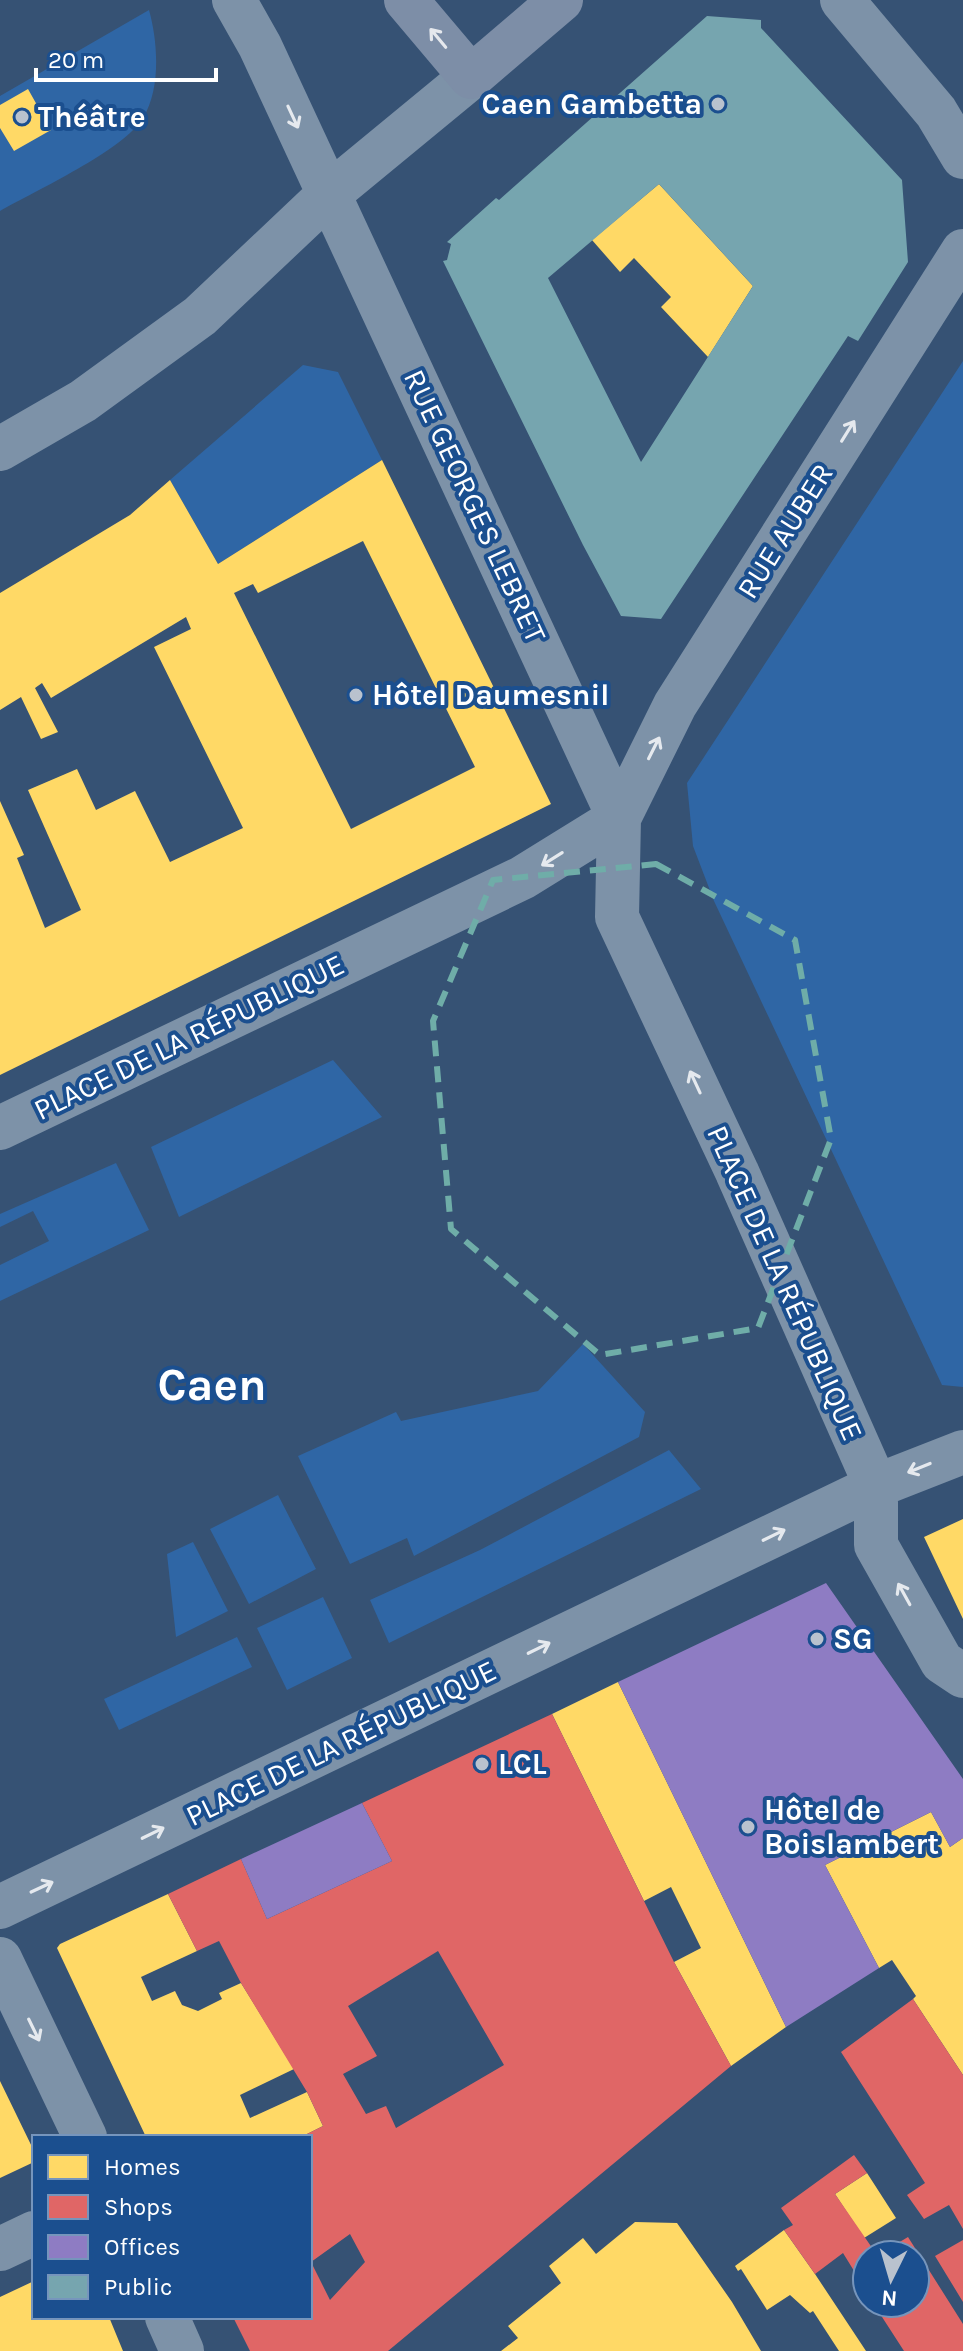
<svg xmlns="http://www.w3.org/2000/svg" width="963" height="2351" font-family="Karla,sans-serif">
<rect width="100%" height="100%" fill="#365274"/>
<path fill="#2f66a5" d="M149,10C158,42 161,89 143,118C124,150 35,191 0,211V96Z
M963,361V1387L942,1385L714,901L693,846L687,783Z
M303,365L338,372L382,460L218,564L170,480Z
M333,1060L382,1117L179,1217L151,1147Z
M116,1163L149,1230L0,1301V1265L49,1241L33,1211L0,1227V1214Z
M583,1344L645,1412L639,1437L414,1556L407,1538L350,1564L298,1456L396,1412L401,1421L538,1391Z
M669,1450L701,1489L389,1643L370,1600L480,1550Z
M278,1495L316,1569L249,1604L210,1529Z
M193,1542L228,1611L176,1637L167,1554Z
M323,1597L352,1658L287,1690L257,1628Z
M237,1637L252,1667L119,1730L104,1699Z"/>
<path fill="#ffd966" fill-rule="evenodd" d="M28,89L51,130L14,151L0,128V105Z
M659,184L753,286L708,357L661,307L671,297L634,258L620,272L592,240Z
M382,460L551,804L0,1075V801L24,855L17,858L45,928L81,910L28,790L77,769L96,810L135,791L170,862L243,828L154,647L191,629L186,617L51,698L42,683L35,688L58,732L41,739L21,697L0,710V593L130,515L170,480L218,564ZM363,541L475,767L351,829L234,593L253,584L258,593Z
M963,1519V1619L924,1537Z
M618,1682L786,2027L731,2066L674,1962L701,1948L671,1887L644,1901L552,1714Z
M931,1812L950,1847L963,1838V2075L913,1999L916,1996L892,1960L879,1968L825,1865Z
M168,1894L197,1951L141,1977L152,2001L175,1991L182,2005L198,2011L222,1999L219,1993L241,1983L294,2069L240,2095L250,2118L307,2092L323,2126L301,2137H146L57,1948L60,1944Z
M0,2081L34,2151V2162L0,2178Z
M867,2173L896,2218L864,2238L835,2194Z
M635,2222L677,2223L732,2302L761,2351H501L518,2338L508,2326L561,2283L549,2266L583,2238L596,2254Z
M784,2230L815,2274L866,2351H839L813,2311L810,2313L790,2295L767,2310L741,2269L738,2271L735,2266Z
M34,2281V2317H109L123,2351H0V2297Z"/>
<path fill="#e06666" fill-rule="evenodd" d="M552,1714L674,1962L731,2066L388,2351H250L233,2317H310V2137H301L323,2126L307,2092L241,1983L219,1941L197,1951L168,1894L241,1859L267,1919L392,1861L362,1803ZM438,1951L504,2065L396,2128L386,2106L366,2114L343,2074L377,2056L348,2006ZM350,2234L365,2262L330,2300L311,2262Z
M913,1999L963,2075V2229L949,2205L924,2219L907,2195L925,2183L841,2052Z
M854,2155L867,2173L835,2194L877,2255H867V2292L843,2253L815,2274L784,2230L793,2225L781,2208Z
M908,2237L963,2324V2351H904L873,2303H915V2255H878Z
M963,2240V2302L935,2256Z"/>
<path fill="#8e7cc3" d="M826,1583L963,1779V1838L950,1847L931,1812L825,1865L879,1968L786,2027L618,1682Z
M362,1803L392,1861L267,1919L241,1859Z"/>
<path fill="#76a5af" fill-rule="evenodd" d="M707,16L761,20V28L902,180L908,262L858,341L848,336L661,619L621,616L583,545L443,261L447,260L451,244L447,242L496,198L499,200ZM659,184L753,286L641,462L548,278Z"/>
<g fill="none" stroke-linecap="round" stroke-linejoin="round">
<path stroke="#7d92a8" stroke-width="44" d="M234,0L260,46L619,818L617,917L737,1172L876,1486V1545L942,1662L963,1676
M842,0L936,112L963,157
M0,449L83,401L200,316L329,194L471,77
M619,818L675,705L963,251
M0,1128L522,878L619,818
M0,1907L876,1486L963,1452
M0,1959L85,2137
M0,2249L34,2233
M167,2317L182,2351"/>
<path stroke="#7d8ea7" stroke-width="44" d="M406,0L471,77L561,0"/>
</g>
<defs><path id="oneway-shaft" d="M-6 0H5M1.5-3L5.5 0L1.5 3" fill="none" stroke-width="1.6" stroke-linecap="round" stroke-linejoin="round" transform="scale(2)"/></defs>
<use stroke="#e5e8ed" href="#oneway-shaft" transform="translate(438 38) rotate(-130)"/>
<g stroke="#e5e9ee">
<use href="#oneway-shaft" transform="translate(293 117) rotate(65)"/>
<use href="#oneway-shaft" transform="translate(848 431) rotate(-58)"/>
<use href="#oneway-shaft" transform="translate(654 748) rotate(-63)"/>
<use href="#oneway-shaft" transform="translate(552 859) rotate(148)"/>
<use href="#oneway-shaft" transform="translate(695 1082) rotate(-115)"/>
<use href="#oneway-shaft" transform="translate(919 1468) rotate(158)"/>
<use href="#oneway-shaft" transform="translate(774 1535) rotate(-26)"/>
<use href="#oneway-shaft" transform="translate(904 1594) rotate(-119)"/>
<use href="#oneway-shaft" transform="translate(539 1648) rotate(-26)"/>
<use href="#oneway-shaft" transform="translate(153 1833) rotate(-26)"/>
<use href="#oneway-shaft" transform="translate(42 1887) rotate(-25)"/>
<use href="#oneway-shaft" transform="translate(34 2030) rotate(64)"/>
</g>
<path fill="none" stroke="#6fada8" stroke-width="6" stroke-dasharray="16 10" stroke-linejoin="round" d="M656,864L795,940L831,1139L758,1328L600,1355L451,1229L433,1021L493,880Z"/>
<g fill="#b9c2ce" stroke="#1b4f8f" stroke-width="3">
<circle cx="718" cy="104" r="8"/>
<circle cx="22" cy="117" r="8"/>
<circle cx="356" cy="695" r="8"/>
<circle cx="817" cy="1639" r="8"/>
<circle cx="482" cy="1764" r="8"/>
<circle cx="748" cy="1827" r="8"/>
</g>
<g text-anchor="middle" stroke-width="8" stroke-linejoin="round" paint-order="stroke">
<g font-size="30" font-weight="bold" fill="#fff" stroke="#1b4f8f" text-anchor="start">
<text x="702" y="114" text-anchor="end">Caen Gambetta</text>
<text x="38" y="127">Théâtre</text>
<text x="372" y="705">Hôtel Daumesnil</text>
<text x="833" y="1649">SG</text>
<text x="498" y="1774">LCL</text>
<text x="764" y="1820">Hôtel de<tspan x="764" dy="34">Boislambert</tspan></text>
</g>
<g font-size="30" fill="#fff" stroke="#1b4f8f">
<text transform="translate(475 506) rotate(65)" y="10">RUE GEORGES LEBRET</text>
<text transform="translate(785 531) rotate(-58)" y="10">RUE AUBER</text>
<text transform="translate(189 1037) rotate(-26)" y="10">PLACE DE LA RÉPUBLIQUE</text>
<text transform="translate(785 1283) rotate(66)" y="10">PLACE DE LA RÉPUBLIQUE</text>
<text transform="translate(341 1743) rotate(-26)" y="10">PLACE DE LA RÉPUBLIQUE</text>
</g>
<g font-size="46" font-weight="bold" fill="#fff" stroke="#1b4f8f">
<text x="212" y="1400">Caen</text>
</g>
</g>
<rect x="32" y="2135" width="280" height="184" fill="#1b4f8f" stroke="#7695bc" stroke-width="2"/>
<rect x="48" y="2155" width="40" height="24" fill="#ffd966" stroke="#7695bc" stroke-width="2"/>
<text x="104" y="2175" font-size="24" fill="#ffffff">Homes</text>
<rect x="48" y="2195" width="40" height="24" fill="#e06666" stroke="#7695bc" stroke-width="2"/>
<text x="104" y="2215" font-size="24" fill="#ffffff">Shops</text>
<rect x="48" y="2235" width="40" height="24" fill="#8e7cc3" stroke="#7695bc" stroke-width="2"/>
<text x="104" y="2255" font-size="24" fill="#ffffff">Offices</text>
<rect x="48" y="2275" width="40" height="24" fill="#76a5af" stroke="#7695bc" stroke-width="2"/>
<text x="104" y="2295" font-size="24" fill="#ffffff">Public</text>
<g transform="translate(891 2279) rotate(185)"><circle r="38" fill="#1b4f8f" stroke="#7695bc" stroke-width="2"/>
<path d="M0-6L14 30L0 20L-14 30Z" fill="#b9c2ce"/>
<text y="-12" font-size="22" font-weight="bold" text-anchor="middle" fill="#ffffff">N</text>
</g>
<path d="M36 68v12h180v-12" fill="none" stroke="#ffffff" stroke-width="4"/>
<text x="48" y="68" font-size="24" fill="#ffffff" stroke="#1b4f8f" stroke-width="6" paint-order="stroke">20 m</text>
</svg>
